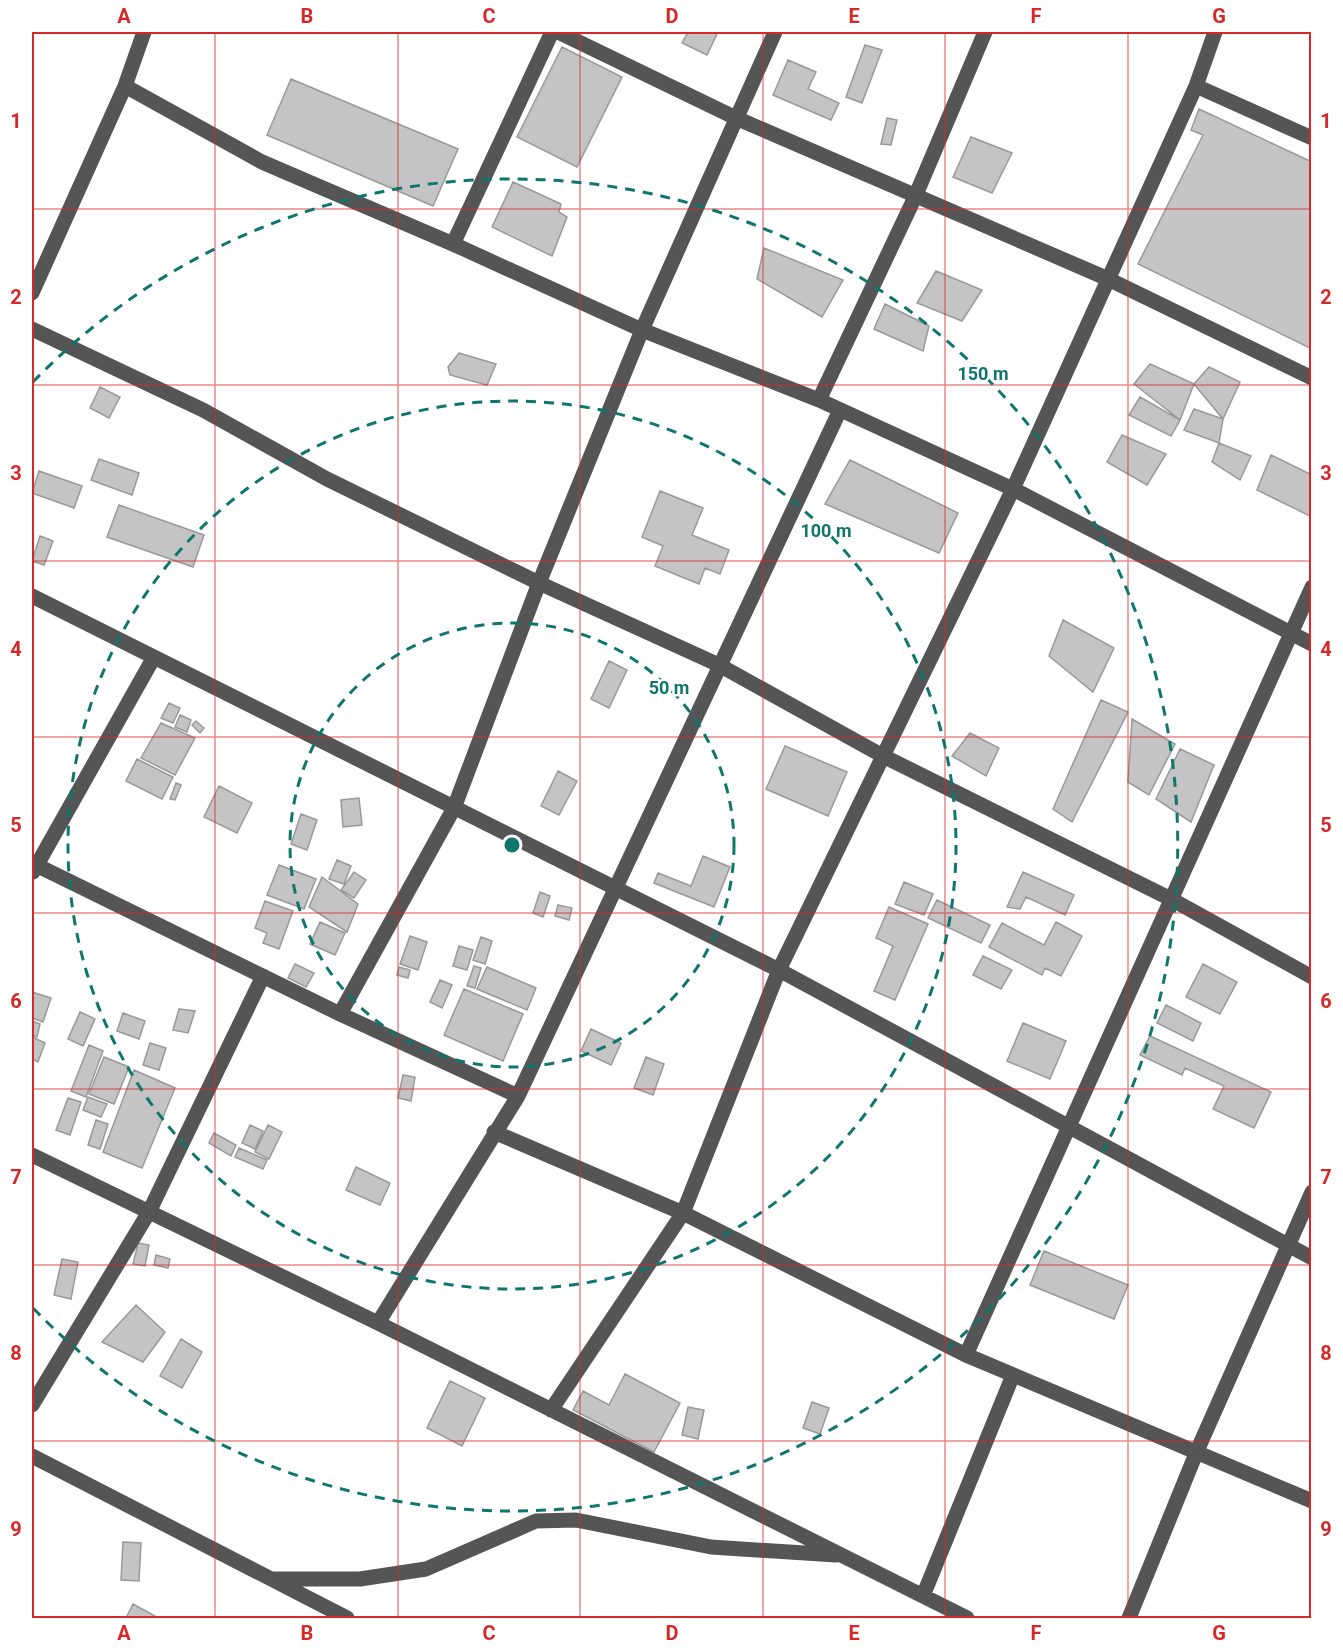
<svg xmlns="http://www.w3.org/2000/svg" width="1343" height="1650" font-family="Roboto,sans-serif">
<rect width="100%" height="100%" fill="#fff"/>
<path fill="#c4c4c4" stroke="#999" stroke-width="1.5" d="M688,32H718L707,55L682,43Z
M865,45L882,50L862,103L846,97Z
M562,47L622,77L577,167L517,137Z
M788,60L816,72L808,89L839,103L831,120L773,95Z
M291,79L458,149L433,206L267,135Z
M1199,109L1312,162V349L1138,264L1203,135L1191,130Z
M887,118L897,120L891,145L881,144Z
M971,137L1012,153L992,193L953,177Z
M513,182L561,204L559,212L567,217L552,256L492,227Z
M764,248L843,280L822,317L757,279Z
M936,271L982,290L962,321L917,303Z
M885,304L929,326L923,351L874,329Z
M459,353L496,364L487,385L450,375L448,367Z
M1150,364L1194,384L1180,420L1134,384Z
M1209,367L1240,382L1223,419L1194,384Z
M100,387L120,397L109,418L90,408Z
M1140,397L1180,420L1171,436L1129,415Z
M1194,409L1223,419L1219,443L1184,430Z
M1122,435L1166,454L1147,485L1107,462Z
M1219,443L1251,456L1240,480L1212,462Z
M1271,455L1312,475V517L1257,490Z
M99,459L139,473L132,495L91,480Z
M850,460L958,513L939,553L825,504Z
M39,471L82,486L74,508L32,493Z
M660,491L703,508L692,535L729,550L720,574L705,568L699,584L655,566L663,546L642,537Z
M119,505L204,535L193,567L107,537Z
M40,536L53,541L44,565L32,561Z
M1063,620L1114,648L1093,692L1049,656Z
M609,661L627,670L609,708L591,699Z
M1101,700L1128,712L1072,822L1053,809Z
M169,703L180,708L173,723L161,718Z
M180,715L191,720L187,732L175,727Z
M1132,719L1175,744L1149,795L1128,782Z
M196,721L204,728L200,733L192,725Z
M161,723L195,738L175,775L141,758Z
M970,733L999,748L986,776L952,756Z
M785,746L847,772L828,816L766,789Z
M1180,749L1214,765L1191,822L1156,799Z
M137,759L173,777L162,799L126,781Z
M558,771L577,781L559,815L541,806Z
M176,783L181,785L175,800L170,799Z
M219,786L252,803L237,833L204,817Z
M359,798L362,825L343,827L341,800Z
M301,814L317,820L307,850L291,844Z
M703,856L730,867L714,907L654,883L658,873L691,886Z
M337,860L351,866L344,884L329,879Z
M279,865L316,879L304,909L267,895Z
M354,872L366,880L354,898L341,890Z
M1023,872L1074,895L1065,915L1026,897L1020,909L1007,907Z
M322,877L358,904L347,932L309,907Z
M904,882L933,894L924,915L895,904Z
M540,892L550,896L543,917L533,913Z
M937,900L990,925L981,943L928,918Z
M265,901L293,911L279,949L263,943L267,933L255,928Z
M558,905L572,908L569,920L555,916Z
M889,907L928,924L895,1000L874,991L893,946L876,938Z
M320,922L345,933L335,955L310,944Z
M1056,922L1082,936L1061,976L1045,968L1042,975L989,947L1002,923L1044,945Z
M410,936L427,942L418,970L400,964Z
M481,937L492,941L485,964L473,960Z
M459,946L473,950L467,970L453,966Z
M983,956L1012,970L1001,989L973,975Z
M295,964L314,973L306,987L288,978Z
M1203,964L1237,982L1220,1014L1186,997Z
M474,966L481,968L475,988L467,986Z
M399,967L410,970L408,978L397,975Z
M487,967L536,988L527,1010L477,989Z
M440,980L452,985L442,1008L430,1002Z
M464,989L523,1014L503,1061L444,1035Z
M32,992L51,998L43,1022L32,1018Z
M1166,1005L1201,1023L1193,1041L1157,1023Z
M179,1009L195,1011L188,1033L173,1030Z
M80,1012L95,1019L83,1046L68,1039Z
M123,1013L145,1021L139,1039L117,1031Z
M32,1021L40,1024L37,1037L32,1035Z
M1023,1023L1066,1041L1050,1079L1007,1061Z
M591,1029L621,1043L611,1065L581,1051Z
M1150,1036L1271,1092L1254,1128L1213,1109L1224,1086L1185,1068L1182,1075L1140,1055Z
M32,1037L45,1043L38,1062L32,1059Z
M150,1043L166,1048L159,1070L143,1065Z
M89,1045L103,1051L86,1097L71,1091Z
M104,1057L129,1067L114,1104L89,1094Z
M646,1057L664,1064L653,1095L634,1088Z
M134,1070L175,1088L142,1168L103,1152Z
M403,1075L415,1077L411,1101L398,1098Z
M88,1097L107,1104L101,1117L83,1110Z
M68,1098L81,1102L70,1135L56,1130Z
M96,1120L108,1124L100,1149L88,1145Z
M250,1125L263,1131L255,1149L242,1143Z
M268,1125L282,1132L269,1159L255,1152Z
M214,1133L236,1145L231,1156L209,1143Z
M239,1148L267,1160L263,1169L235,1157Z
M356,1167L390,1183L380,1205L346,1190Z
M138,1243L149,1245L145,1266L133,1264Z
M1044,1251L1128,1285L1114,1319L1030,1285Z
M156,1255L170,1259L168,1268L154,1265Z
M62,1259L78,1262L71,1299L54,1295Z
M136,1305L165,1332L143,1362L102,1342Z
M181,1339L202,1352L182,1388L160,1376Z
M625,1374L680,1403L654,1452L573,1410L583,1391L609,1405Z
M450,1381L485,1398L462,1446L427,1428Z
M812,1402L829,1408L820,1434L803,1428Z
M688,1407L704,1410L698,1439L682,1435Z
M123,1542L141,1543L139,1581L121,1580Z
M133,1604L155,1616L154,1618H126Z"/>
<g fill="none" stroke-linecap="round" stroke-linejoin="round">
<path stroke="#555" stroke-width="15" d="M558,32L736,118L1106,278L1312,378
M125,86L262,162L453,244L642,330L819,400L1013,489L1312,644
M1196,86L1312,138
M453,244L552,32
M32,293L125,86L144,32
M32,329L203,410L327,479L539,583L719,665L883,756L1171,899L1312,977
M819,400L915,197L985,32
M32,596L779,970L1312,1258
M32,863L340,1014L518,1096
M33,872L154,657
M340,1014L454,808L539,583L642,330L775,32
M494,1132L683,1213L966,1355L1312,1501
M32,1155L378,1323L967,1618
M378,1323L518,1096L840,410
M966,1355L1312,587
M32,1405L149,1212L263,976
M551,1410L683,1213L779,970L1013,489L1196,86L1215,32
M32,1456L347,1618
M271,1579H360L426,1569L536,1521L576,1520L711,1547L836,1555
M923,1596L1013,1375
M1129,1618L1197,1451L1312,1192"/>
</g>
<path fill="none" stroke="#d62828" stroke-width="1.5" stroke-opacity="0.55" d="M215,32V1618M398,32V1618M580,32V1618M763,32V1618M945,32V1618M1128,32V1618M32,209H1312M32,385H1312M32,561H1312M32,737H1312M32,913H1312M32,1089H1312M32,1265H1312M32,1441H1312"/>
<g fill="none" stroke="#0f766e" stroke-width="3" stroke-dasharray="10 8">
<circle cx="512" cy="845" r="222"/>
<circle cx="512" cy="845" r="444"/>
<path d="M33 382A666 666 0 1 1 33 1308"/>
</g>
<circle cx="512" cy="845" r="9" fill="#0f766e" stroke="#fff" stroke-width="3"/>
<g font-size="18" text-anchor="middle" font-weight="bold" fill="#0f766e" stroke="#fff" stroke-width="5" stroke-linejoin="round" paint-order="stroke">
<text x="983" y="380">150 m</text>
<text x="826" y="537">100 m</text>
<text x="669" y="694">50 m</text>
</g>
<rect width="1343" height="1650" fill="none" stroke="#ffffff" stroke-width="66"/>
<rect x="33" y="33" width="1277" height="1584" fill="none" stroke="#d62828" stroke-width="2"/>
<g font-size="20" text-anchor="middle" font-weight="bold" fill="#d62828">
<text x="124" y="23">A</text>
<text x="307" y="23">B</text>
<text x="489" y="23">C</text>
<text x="672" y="23">D</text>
<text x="854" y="23">E</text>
<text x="1036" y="23">F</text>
<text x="1219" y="23">G</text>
<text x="16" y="128">1</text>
<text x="1326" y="128">1</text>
<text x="16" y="304">2</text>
<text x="1326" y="304">2</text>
<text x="16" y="480">3</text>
<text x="1326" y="480">3</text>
<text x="16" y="656">4</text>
<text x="1326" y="656">4</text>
<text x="16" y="832">5</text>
<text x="1326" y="832">5</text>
<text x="16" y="1008">6</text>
<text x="1326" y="1008">6</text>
<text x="16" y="1184">7</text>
<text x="1326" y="1184">7</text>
<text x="16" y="1360">8</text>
<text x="1326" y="1360">8</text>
<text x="16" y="1536">9</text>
<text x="1326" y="1536">9</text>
<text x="124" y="1640">A</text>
<text x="307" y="1640">B</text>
<text x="489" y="1640">C</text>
<text x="672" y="1640">D</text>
<text x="854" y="1640">E</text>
<text x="1036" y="1640">F</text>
<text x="1219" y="1640">G</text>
</g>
</svg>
